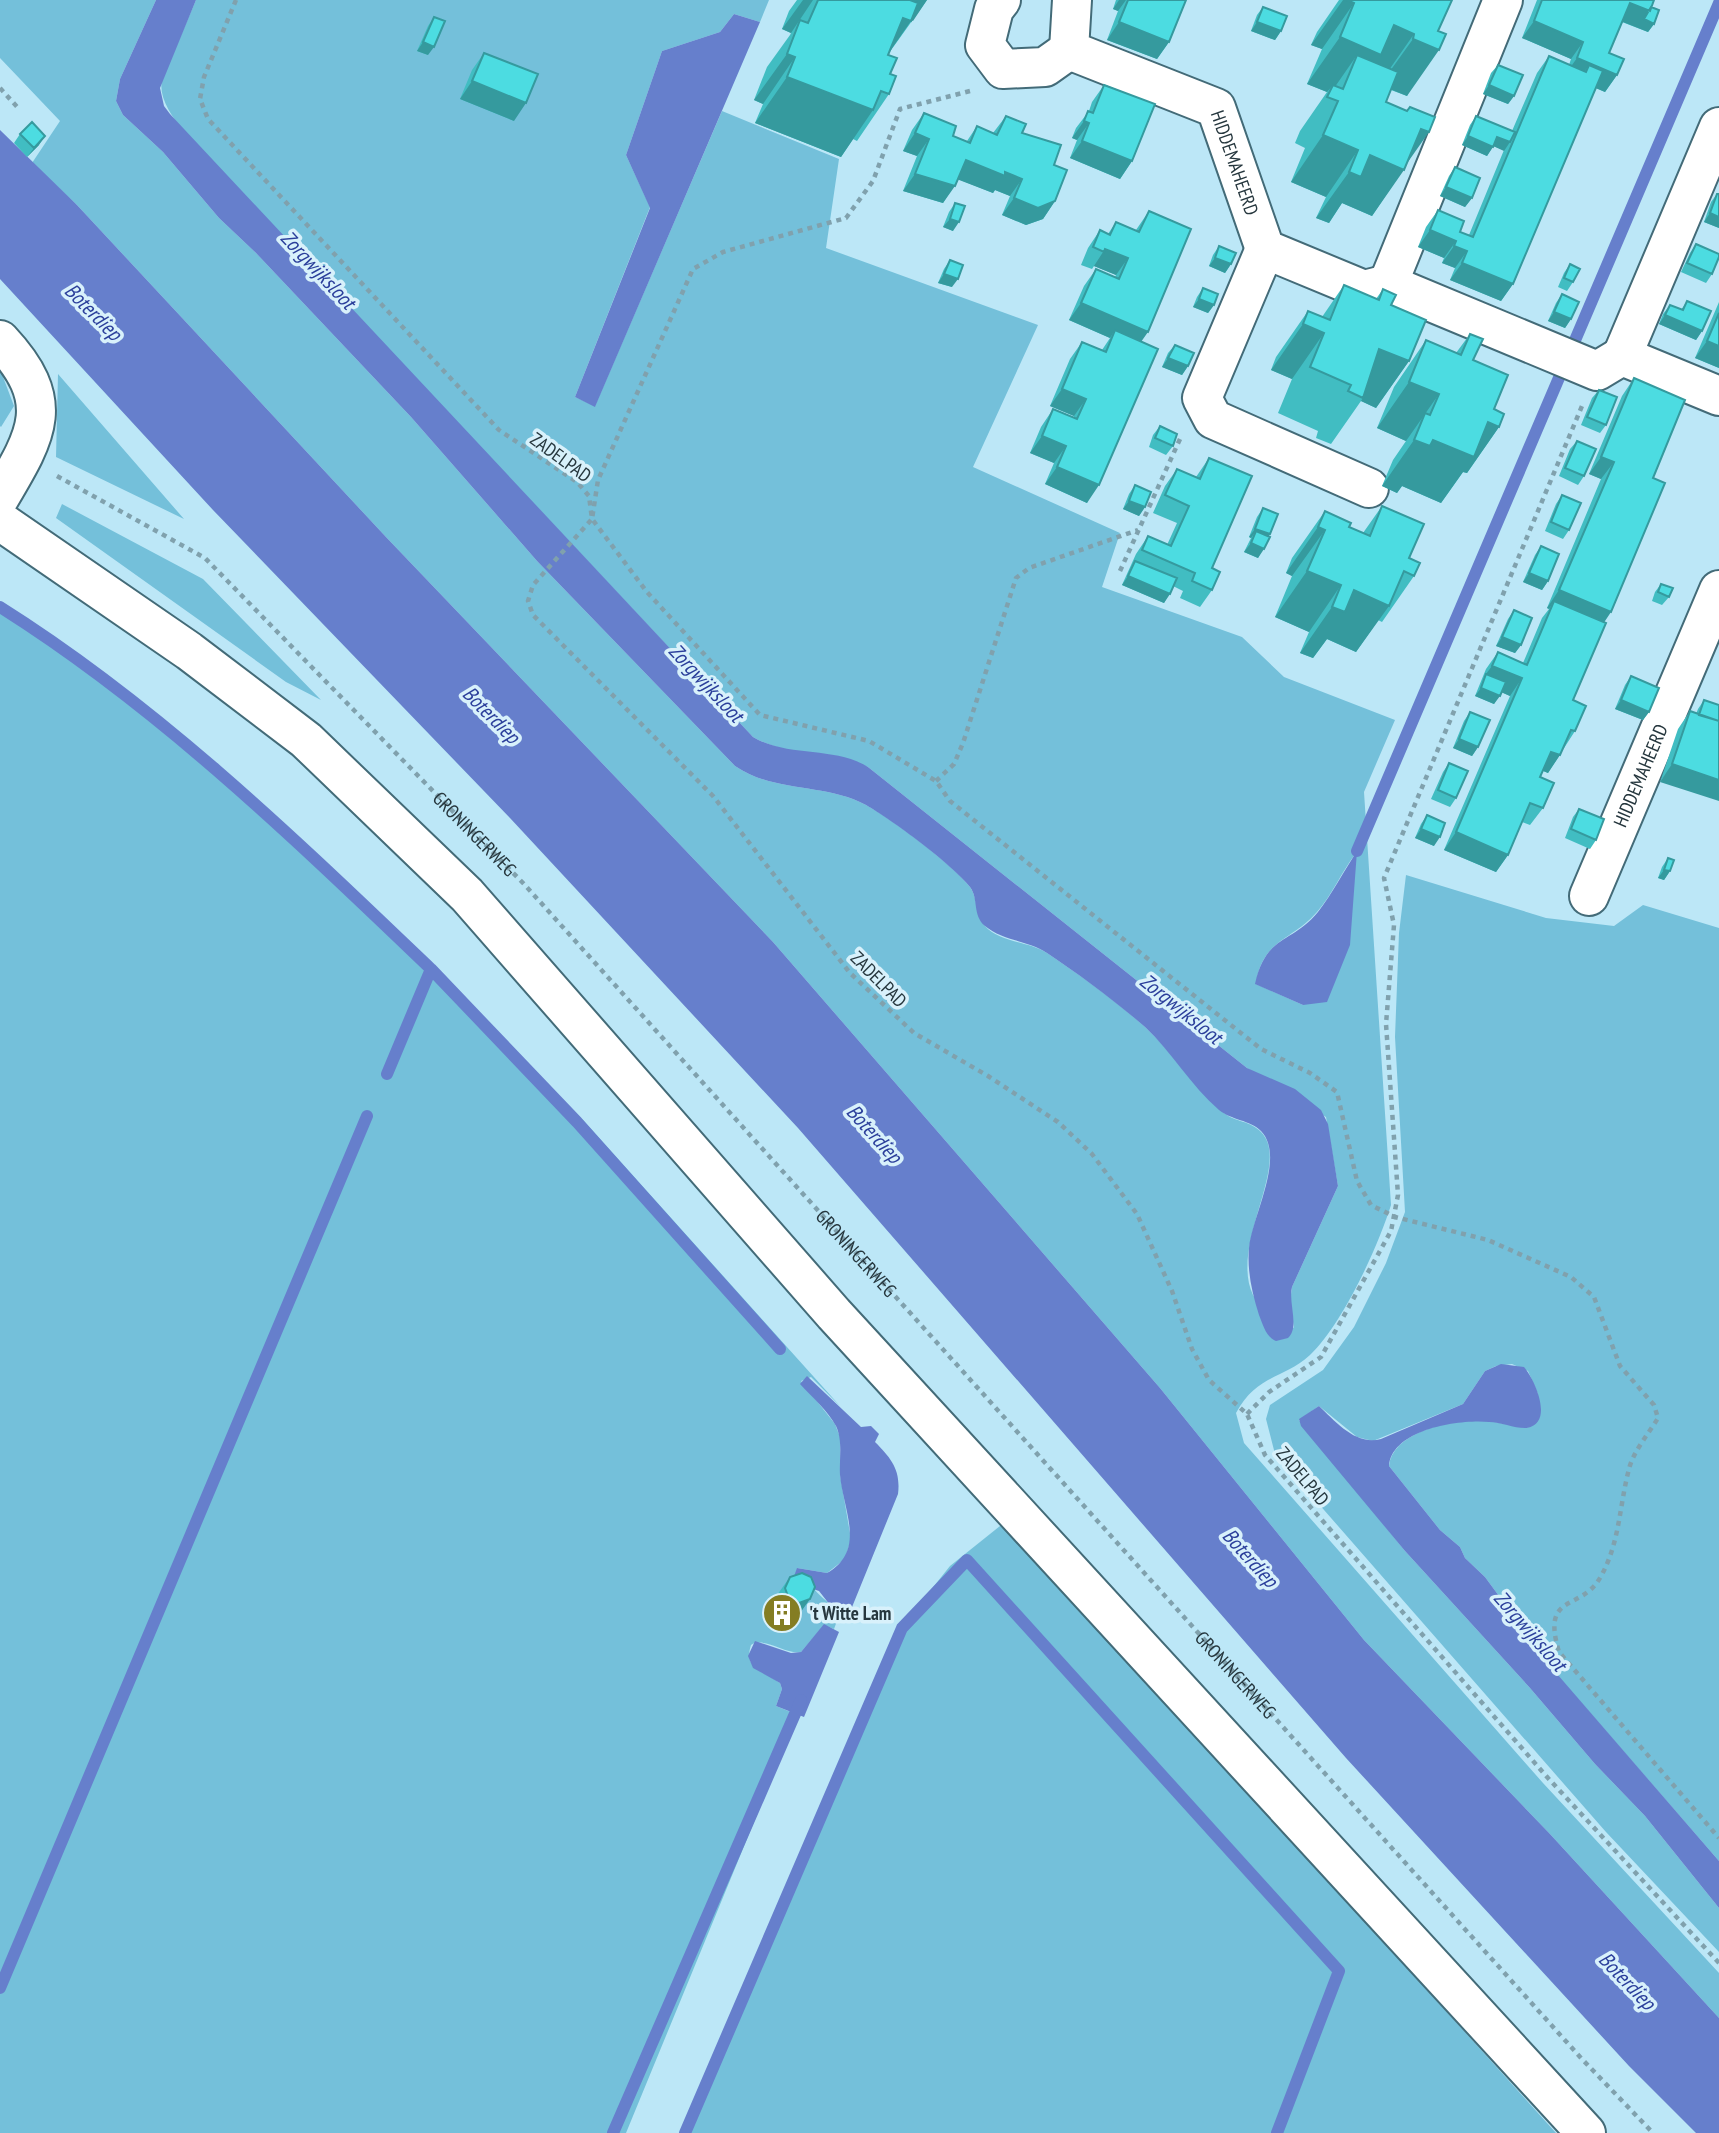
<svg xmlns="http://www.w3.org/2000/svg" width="1719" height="2133" font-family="'PT Sans Narrow',sans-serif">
<rect width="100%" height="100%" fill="#bce7f7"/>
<path fill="#74c0da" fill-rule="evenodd" d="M0,0H156L120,79L116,101L123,115L163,152L219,218L256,253L411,417L537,561L735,766C774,793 825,783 866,805C892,819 952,864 970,887C978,898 975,915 985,926C1000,943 1029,941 1047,953C1080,975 1116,1001 1145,1027C1173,1053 1195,1087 1224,1113C1235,1122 1251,1121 1261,1132C1292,1163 1229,1245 1253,1295C1259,1307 1283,1320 1294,1328L1290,1302L1292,1287L1338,1186L1326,1117L1247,1068L868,767C831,752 788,757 753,737L223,173C203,151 155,110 162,80L196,0H769L760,22L734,14L720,32L662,51L626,155L650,207L575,397L595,406L722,111L839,159L826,248L1038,325L973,467L1120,533L1102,587L1242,637L1284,677L1395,720L1364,792L1391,1205C1378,1247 1342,1325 1310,1355C1282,1380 1257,1374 1236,1413L1244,1443L1543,1783L1719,1973V2018L1550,1834L1364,1640L1160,1388L773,942L386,537L77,205L32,163L60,121L0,58ZM1356,853L1303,1005L1256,984C1262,939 1292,941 1317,912C1332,895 1342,871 1356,853Z
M0,369L14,406L1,427L0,426Z
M58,374L184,519L56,457Z
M62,504L203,579L321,700L286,682L56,518Z
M0,608L46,637L143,714L234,787L331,873L583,1120L840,1406L811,1377L801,1381L835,1424L840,1437V1475L851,1539L845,1559L827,1573L797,1568C808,1583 825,1604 841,1610L834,1629L824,1625L801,1652C786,1655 764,1636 751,1645C743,1670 764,1671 780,1683L782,1689L776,1706L798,1715L626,2133H0Z
M1406,875L1546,918L1614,926L1643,905L1719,928V1861L1511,1622L1513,1615L1485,1577L1465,1558L1460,1547L1440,1530L1389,1466C1392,1435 1441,1422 1468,1421C1488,1419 1507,1425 1527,1428L1532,1425L1538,1394L1528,1371L1512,1364L1496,1366L1485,1371L1463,1404L1373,1441L1357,1437L1319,1406L1299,1420L1405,1551L1530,1688L1595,1764L1645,1816L1719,1908V1952L1606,1832L1275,1454L1266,1419L1270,1405L1323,1370L1354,1327L1386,1263L1405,1212L1395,1037L1399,933Z
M1005,1522L1556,2133H685L898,1631L950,1566Z"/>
<path fill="#667fcc" d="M156,0H196L160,88L164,106L170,114L753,737C788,758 834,746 868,767L1247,1068L1295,1089L1321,1110L1328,1124L1338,1186L1292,1287C1288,1303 1300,1327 1288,1338L1276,1341C1266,1337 1263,1325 1259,1315C1252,1293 1247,1271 1249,1248C1252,1216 1286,1157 1261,1131C1250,1120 1231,1120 1219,1110C1191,1086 1172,1052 1145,1027C1115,1001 1080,975 1047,953C1027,940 1003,941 985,926C972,915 979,899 970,887C953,865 891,819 866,805C825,783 774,793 735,766L537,561L411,417L256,253L219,218L163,152L123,115L116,101L120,79Z
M734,14L760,22L595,407L575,397L650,208L626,155L662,51L720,32Z
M0,130L77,205L386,537L773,942L1160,1388L1364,1640L1550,1834L1719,2018V2133H1696L1629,2066L1346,1758L798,1128L510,818L213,510L0,279Z
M1357,851L1350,945L1327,1002L1303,1005L1255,984C1266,934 1292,944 1318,912C1332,894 1344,871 1357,851Z
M1501,1364L1524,1367C1534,1378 1555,1423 1527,1428C1516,1429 1501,1422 1489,1422C1460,1419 1392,1429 1389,1466L1440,1530L1460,1547L1465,1558L1485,1577L1513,1615L1512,1622L1719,1861V1908L1645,1816L1595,1764L1530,1688L1405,1551L1301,1426L1299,1419L1319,1406C1336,1422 1356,1446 1381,1439L1463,1404L1485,1371Z
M807,1376L861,1427L871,1426L879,1434L875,1442C891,1458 901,1470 898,1494L850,1612L830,1605L819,1591L792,1582L797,1568L827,1573C867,1550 843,1510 840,1475C839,1459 843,1441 836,1426C828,1411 812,1397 800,1384Z
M824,1624L839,1632L804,1717L776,1706L782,1689L780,1683L753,1668L748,1656L755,1641L791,1653L801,1652Z"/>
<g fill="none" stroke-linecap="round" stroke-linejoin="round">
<path stroke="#667fcc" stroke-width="12" d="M0,607C159,707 296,840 431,969L387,1074
M1357,851L1719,3
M431,969L577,1122L780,1349
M0,1988L367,1116
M613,2133L801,1700
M685,2133L902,1628L967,1560L1339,1971L1277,2133"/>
<defs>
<g id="street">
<path d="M1001,0L994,9L985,45L1003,69L1045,67L1069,50"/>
<path id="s2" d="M1072,0L1069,50L1216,108L1265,249L1364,290L1388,284L1597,371L1622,356L1719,396"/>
<path d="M1265,249L1202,398L1213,419L1369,488"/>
<path d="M1388,284L1503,0"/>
<path d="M0,340C57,401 38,433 0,497"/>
<path d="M1622,356L1719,127"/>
<path id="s3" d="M1589,896L1719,590"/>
</g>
<path id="secondary" d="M0,521L189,651L306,740L467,895L834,1314L1586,2133"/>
</defs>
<use href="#street" stroke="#436b78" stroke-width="42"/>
<use href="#secondary" stroke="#436b78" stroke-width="42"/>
<g stroke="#80a1ad" stroke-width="4.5" stroke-dasharray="5 5" stroke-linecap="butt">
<path d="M236,0L204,77L200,99L208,119L499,430L577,482L589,496L592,519L533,585L528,601L533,615L713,796L850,973L914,1033L988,1076L1058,1122L1092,1154L1137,1214L1172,1291L1192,1349L1209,1380L1247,1414L1265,1455L1548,1778L1719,1963"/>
<path d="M0,88L19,109"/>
<path d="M970,91L900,109L873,181L846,218L723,252L693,269L598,480L592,519L647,592L760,715L869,741L936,781L950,801L1261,1049L1310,1073L1337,1092L1357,1181L1371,1205L1395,1217L1488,1240L1571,1277L1594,1297L1620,1366L1654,1405L1658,1418C1649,1433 1633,1452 1629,1469C1619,1507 1620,1543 1600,1578C1580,1612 1541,1592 1559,1652L1719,1838"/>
<path id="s1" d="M57,476L205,558L524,884L1581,2058L1653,2133"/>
<path d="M1120,571L1180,439"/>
<path d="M936,781L954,764L963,743L1016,578L1029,568L1138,530"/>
<path d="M1247,1414L1269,1392L1321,1357L1391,1231L1398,1195L1386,1024L1394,925L1384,878L1582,406"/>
</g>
<use href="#street" stroke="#fff" stroke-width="38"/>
<use href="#secondary" stroke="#fff" stroke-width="38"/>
</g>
<path fill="#41bdc2" d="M797,0H927L889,53L890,74L889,94L857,141L853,139L841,157L755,123L763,104L754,100L767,67L790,35L791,33L782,29L789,11Z
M1116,0H1186L1169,42L1157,59L1107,40L1118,11L1113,9Z
M1339,0H1452L1407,96L1391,90L1386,102L1408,162L1372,216L1342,203L1329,223L1316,218L1326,197L1291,182L1305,148L1295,143L1300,131L1327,92L1307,84L1322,49L1311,45L1317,32Z
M1537,0H1654L1651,6L1654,24L1648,32L1622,22L1609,53L1617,75L1605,92L1596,88L1513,284L1501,301L1450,280L1455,268L1442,263L1444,258L1418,247L1426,227L1438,210L1460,232L1469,235L1504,150L1493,146L1487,156L1462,145L1470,125L1476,116L1512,131L1537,73L1549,56L1569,65L1571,59L1522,38Z
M1263,7L1281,31L1275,40L1251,31L1257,15Z
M434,17L428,55L417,51L428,26Z
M484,53L514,121L460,99L472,70Z
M1498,65L1514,96L1508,104L1483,94L1491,73Z
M1104,85L1132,161L1120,179L1070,158L1077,140L1072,138L1076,128L1089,111L1092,102Z
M924,113L953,136L967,141L977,126L993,133L1006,116L1054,165L1055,201L1043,219L1026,225L1002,215L1010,196L995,190L993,193L958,179L943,203L903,191L917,156L903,151L912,130Z
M20,134L39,145L27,157L14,143Z
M1455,167L1472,198L1465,207L1440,196L1449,176Z
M1717,194H1719V228L1704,222L1711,202Z
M955,203L953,231L943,227L949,212Z
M1149,211L1141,341L1087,503L1045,484L1054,463L1030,453L1041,427L1053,409L1073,418L1074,416L1050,406L1070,359L1082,342L1102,350L1110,338L1069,320L1084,286L1096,269L1115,277L1116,275L1094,266L1092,269L1081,265L1088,248L1100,230L1108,234L1116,222L1136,230Z
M1696,244L1712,274L1706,283L1681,272L1690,253Z
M1219,246L1231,264L1225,273L1209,266L1213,255Z
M950,260L952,287L938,283L944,269Z
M1570,264L1573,282L1567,291L1558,287L1564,273Z
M1344,285L1376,299L1383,289L1391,305L1409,361L1376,408L1361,401L1331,444L1316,438L1318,431L1278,413L1292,379L1271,370L1276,357L1308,311L1322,317Z
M1203,288L1214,305L1208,313L1193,307L1197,297Z
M1562,294L1571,319L1565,328L1548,321L1556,303Z
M1687,301L1702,331L1696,340L1659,324L1663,314L1670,305L1681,310Z
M1719,302V368L1695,358Z
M1470,334L1473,360L1494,409L1499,427L1467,473L1463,472L1441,503L1402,486L1397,493L1382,486L1393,460L1406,441L1377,428L1394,387L1426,340L1456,353Z
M1175,345L1188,366L1182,375L1162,367L1168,353Z
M1634,378L1653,478L1604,622L1573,700L1575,731L1548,773L1543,771L1540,777L1543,808L1530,825L1522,822L1508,855L1496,872L1444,850L1510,696L1501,692L1494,704L1475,696L1486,669L1498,652L1523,663L1542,618L1549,609L1547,608L1601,479L1589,474L1622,396Z
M1599,390L1606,425L1600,433L1581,425L1592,398Z
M1160,426L1173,446L1166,455L1149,447L1153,435Z
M1577,441L1584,476L1578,485L1559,476L1570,449Z
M1209,458L1212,590L1200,607L1180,598L1183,591L1173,586L1164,603L1122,585L1136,554L1148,536L1167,545L1177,523L1153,513L1165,486L1177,469L1196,477Z
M1135,485L1145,507L1139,516L1123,509L1129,494Z
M1562,495L1569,530L1563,539L1545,531L1556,504Z
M1382,506L1409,558L1414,576L1382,622L1378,620L1356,652L1327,639L1313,658L1300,653L1309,632L1275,617L1292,576L1286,573L1292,558L1325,511L1349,527L1363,533Z
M1263,508L1270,534L1258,558L1244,552L1251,538L1249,537L1257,517Z
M1541,546L1548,581L1542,590L1523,582L1535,555Z
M1661,584L1669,597L1662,605L1652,601L1655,592Z
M1514,610L1521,645L1515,653L1496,646L1508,619Z
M1631,676L1649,712L1643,720L1615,709L1625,685Z
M1704,700L1719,705L1660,782L1678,729L1690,711L1696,714L1698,709Z
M1470,712L1478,747L1472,756L1453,748L1464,721Z
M1449,763L1456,798L1450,807L1431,799L1443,772Z
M1579,809L1596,840L1590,849L1565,838L1573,817Z
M1427,815L1434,846L1415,838L1421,824Z
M1668,858L1670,871L1664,880L1658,878L1662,867Z
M790,1577L810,1599L792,1624L781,1628L771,1624L767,1613L772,1602Z"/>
<path fill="#359a9e" d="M803,0H813L791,33L782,29Z
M900,0H927L913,21L891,12Z
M1119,0H1126L1118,11L1113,9Z
M1343,0H1347L1354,3L1322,49L1311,45Z
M1630,3L1650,11L1654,24L1648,32L1618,20Z
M903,18L911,21L879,67Z
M1534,21L1583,42L1571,59L1522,38Z
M1119,22L1169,42L1157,59L1107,40Z
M1257,22L1281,31L1275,40L1251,31Z
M1394,25L1414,34L1382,80L1343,89L1357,55L1330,94L1333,85L1327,92L1307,84L1340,37Z
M1413,39L1439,50L1407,96L1380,85Z
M423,42L434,47L428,55L417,51Z
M787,54L795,57L763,104L754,100Z
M1577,58L1617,75L1605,92L1579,81L1589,65L1578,81L1565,75Z
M787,77L873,110L841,157L755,123Z
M472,81L526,103L514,121L460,99Z
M1489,85L1514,96L1508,104L1483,94Z
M1084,121L1089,123L1077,140L1072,138Z
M1421,129L1429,132L1403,169L1404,170L1372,216L1342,203L1329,223L1316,218L1349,172L1370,155Z
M915,133L929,139L917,156L903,151Z
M1323,135L1358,150L1326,197L1291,182Z
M45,136L39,145L27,157L34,148Z
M1468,136L1493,147L1487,156L1462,145Z
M1497,137L1510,142L1504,151L1491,145Z
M1082,141L1132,161L1120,179L1070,158Z
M966,160L1005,172L1022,179L1010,196L995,190L993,193L954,178Z
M915,174L955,186L943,203L903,191Z
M1446,187L1472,198L1465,207L1440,196Z
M1014,198L1055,201L1043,219L1026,225L1002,215Z
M1710,213L1719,217V228L1704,222Z
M950,219L959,222L953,231L943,227Z
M1430,230L1456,241L1444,258L1418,247Z
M1454,246L1467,251L1455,268L1442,263Z
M1105,249L1128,258L1116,275L1094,266Z
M1215,258L1231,264L1225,273L1209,266Z
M1462,263L1513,284L1501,301L1450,280Z
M944,274L958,279L952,287L938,283Z
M1199,299L1214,305L1208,313L1193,307Z
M1081,303L1148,332L1136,349L1115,330L1110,338L1069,320Z
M1554,312L1571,319L1565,328L1548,321Z
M1665,315L1702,331L1696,340L1659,324Z
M1303,324L1324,333L1292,379L1271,370Z
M1707,341L1719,346V368L1695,358Z
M1379,349L1409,361L1376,408L1361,401L1363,398Z
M1168,358L1188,366L1182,375L1162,367Z
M1409,382L1439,394L1406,441L1377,428Z
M1062,389L1086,399L1074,416L1050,406Z
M1488,422L1499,427L1467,473L1463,472L1441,503L1402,486L1397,493L1382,486L1414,440H1433Z
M1042,436L1066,446L1054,463L1030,453Z
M1601,457L1614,462L1601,479L1589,474Z
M1057,467L1099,485L1087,503L1045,484Z
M1129,501L1145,507L1139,516L1123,509Z
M1318,527L1325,530L1292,576L1286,573Z
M1255,529L1270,534L1264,543L1256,531L1251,538L1249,537Z
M1251,543L1264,549L1258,558L1244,552Z
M1307,571L1341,585L1309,632L1275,617Z
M1529,573L1548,581L1542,590L1523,582Z
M1128,576L1170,594L1164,603L1122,585Z
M1354,590L1389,606L1356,652L1327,639L1313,658L1300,653L1332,607Z
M1559,590L1611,612L1599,630L1554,601L1549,609L1547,608Z
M1502,637L1521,645L1515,653L1496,646Z
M1492,666L1522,678L1510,696L1483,684L1486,674Z
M1481,688L1500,696L1494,704L1475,696Z
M1621,700L1649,712L1643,720L1615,709Z
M1459,739L1478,747L1472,756L1453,748Z
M1551,752L1560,755L1548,773L1539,769Z
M1672,764L1719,780V801L1660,782Z
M1421,829L1440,837L1434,846L1415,838Z
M1456,832L1508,855L1496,872L1444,850Z
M1664,870L1670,871L1664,880L1658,878Z
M789,1599H810L792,1624L781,1628L771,1624Z"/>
<path fill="#4cdce1" stroke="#359a9e" stroke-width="2" d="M818,0H910L918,3L911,21L903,18L888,55L897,58L890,74L896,76L889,94L881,91L873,110L787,77L795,57L787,54L800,20L808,23Z
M1128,0H1186L1169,42L1119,22Z
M1347,0H1452L1438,31L1446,34L1439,50L1413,39L1414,34L1394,25L1381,55L1340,37L1354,3Z
M1542,0H1654L1650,11L1630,3L1609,53L1624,59L1617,75L1577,58L1583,42L1534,21Z
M1263,7L1287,16L1281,31L1257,22Z
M1651,7L1659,10L1654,24L1644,19Z
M434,17L445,21L434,47L423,42Z
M484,53L538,74L526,103L472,81Z
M1357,55L1398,72L1386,102L1407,111L1410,107L1435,117L1429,132L1421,129L1404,170L1370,155L1361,177L1349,172L1358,150L1323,135L1338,101L1327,97L1333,85L1343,89Z
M1549,56L1586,72L1589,65L1603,71L1513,284L1462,263L1467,251L1454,246L1456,241L1430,230L1438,210L1464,221L1460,232L1473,237Z
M1498,65L1523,75L1514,96L1489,85Z
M1104,85L1155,104L1132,161L1082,141L1089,123L1084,121L1088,111L1093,113Z
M924,113L956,126L953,136L970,143L977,126L997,135L1006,116L1026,124L1022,133L1061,145L1054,165L1067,170L1055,201L1038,208L1014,198L1022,179L1005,172V176L966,160L955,186L915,174L929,139L915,133Z
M1476,116L1515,132L1510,142L1497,137L1493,147L1468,136Z
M32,122L45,136L34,148L20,134Z
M1455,167L1480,178L1472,198L1446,187Z
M1717,194H1719V217L1710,213Z
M955,203L965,206L959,222L950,219Z
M1149,211L1191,229L1148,332L1081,303L1096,269L1119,279L1128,258L1105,249L1104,252L1093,247L1100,230L1110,235L1116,222L1139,232Z
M1696,244L1719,254V257L1712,274L1687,263Z
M1219,246L1236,253L1231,264L1215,258Z
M950,260L963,265L958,279L944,274Z
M1570,264L1580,269L1573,282L1564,278Z
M1344,285L1379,300L1383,289L1396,295L1391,305L1426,320L1409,361L1379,349L1363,398L1348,391L1351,385L1310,367L1324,333L1303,324L1308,311L1330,320Z
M1203,288L1218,294L1214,305L1199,299Z
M1562,294L1579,302L1571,319L1554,312Z
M1687,301L1711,311L1702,331L1665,315L1670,305L1683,310Z
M1719,313V346L1707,341Z
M1115,330L1158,349L1099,485L1057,467L1066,446L1042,436L1053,409L1077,419L1086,399L1062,389L1082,342L1106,352Z
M1470,334L1483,339L1473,360L1508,375L1494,409L1504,414L1499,427L1488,422L1474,457L1433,440L1430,446L1414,440L1425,413L1430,415L1439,394L1409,382L1426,340L1461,355Z
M1175,345L1194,353L1188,366L1168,358Z
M1634,378L1685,400L1653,478L1665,483L1611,612L1559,590L1614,462L1601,457Z
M1599,390L1617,397L1606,425L1587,417Z
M1160,426L1177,434L1173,446L1155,438Z
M1577,441L1596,449L1584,476L1565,468Z
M1209,458L1252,476L1212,568L1220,572L1212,590L1192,581L1195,573L1142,550L1148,536L1171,546L1189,506L1165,495L1177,469L1200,479Z
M1135,485L1151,492L1145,507L1129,501Z
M1562,495L1581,503L1569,530L1551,522Z
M1382,506L1424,524L1409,558L1420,563L1414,576L1404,571L1389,606L1354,590L1345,612L1332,607L1341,585L1307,571L1325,530L1318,527L1325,511L1351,523L1349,527L1370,536Z
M1263,508L1278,514L1270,534L1255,529Z
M1256,531L1270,537L1264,549L1251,543Z
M1541,546L1559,554L1548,581L1529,573Z
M1135,561L1177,578L1170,594L1128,576Z
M1661,584L1673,588L1669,597L1658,592Z
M1554,601L1606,623L1573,700L1586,706L1575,731L1571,730L1560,755L1551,752L1540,777L1554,783L1543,808L1530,803L1508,855L1456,832L1522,678L1492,666L1498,652L1527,665Z
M1514,610L1532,618L1521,645L1502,637Z
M1486,674L1506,682L1500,696L1481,688Z
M1631,676L1659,688L1649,712L1621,700Z
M1704,700L1719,705V721L1699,715Z
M1690,711L1719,721V780L1672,764Z
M1470,712L1490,720L1478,747L1459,739Z
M1449,763L1468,771L1456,798L1438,790Z
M1579,809L1604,819L1596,840L1571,829Z
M1427,815L1445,823L1440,837L1421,829Z
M1668,858L1674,860L1670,871L1664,870Z
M802,1573L811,1577L815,1587L810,1599L799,1603L789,1599L785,1588L790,1577Z"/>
<defs>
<symbol id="building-disc" viewBox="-11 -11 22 22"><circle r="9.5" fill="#847d23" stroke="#d8f1fb"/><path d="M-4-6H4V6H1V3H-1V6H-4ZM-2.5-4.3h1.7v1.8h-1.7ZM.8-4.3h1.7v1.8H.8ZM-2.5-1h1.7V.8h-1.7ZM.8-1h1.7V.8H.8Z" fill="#fff"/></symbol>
</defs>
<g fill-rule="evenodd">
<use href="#building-disc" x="760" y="1591" width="44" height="44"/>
</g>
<g text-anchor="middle" stroke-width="7" stroke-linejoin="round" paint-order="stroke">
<g font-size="19" fill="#26373e" stroke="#d8f1fb">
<text dy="7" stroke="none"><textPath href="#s2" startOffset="266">HIDDEMAHEERD</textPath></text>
<text transform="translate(561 457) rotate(36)" y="7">ZADELPAD</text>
<text dy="7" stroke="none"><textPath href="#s3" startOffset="131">HIDDEMAHEERD</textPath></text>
<text dy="7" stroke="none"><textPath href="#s1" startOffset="555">GRONINGERWEG</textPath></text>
<text transform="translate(879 979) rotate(45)" y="7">ZADELPAD</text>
<text dy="7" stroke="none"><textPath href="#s1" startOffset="1122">GRONINGERWEG</textPath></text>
<text transform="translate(1303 1476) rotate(50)" y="7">ZADELPAD</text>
<text dy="7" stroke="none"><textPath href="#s1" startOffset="1689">GRONINGERWEG</textPath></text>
</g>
<g font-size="19" font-weight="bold" fill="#26373e" stroke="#d8f1fb" text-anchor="start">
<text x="809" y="1620">'t Witte Lam</text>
</g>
<g font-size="21" font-style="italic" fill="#2b3f9b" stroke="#d8f1fb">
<text transform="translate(318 270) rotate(47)" y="7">Zorgwijksloot</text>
<text transform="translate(93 312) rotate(45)" y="7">Boterdiep</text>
<text transform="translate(706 683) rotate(47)" y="7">Zorgwijksloot</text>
<text transform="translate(491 715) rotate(45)" y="7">Boterdiep</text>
<text transform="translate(1181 1009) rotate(39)" y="7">Zorgwijksloot</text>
<text transform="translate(874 1134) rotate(48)" y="7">Boterdiep</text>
<text transform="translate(1250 1558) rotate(48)" y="7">Boterdiep</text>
<text transform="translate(1530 1631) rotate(49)" y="7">Zorgwijksloot</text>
<text transform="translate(1627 1981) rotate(46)" y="7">Boterdiep</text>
</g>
</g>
</svg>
